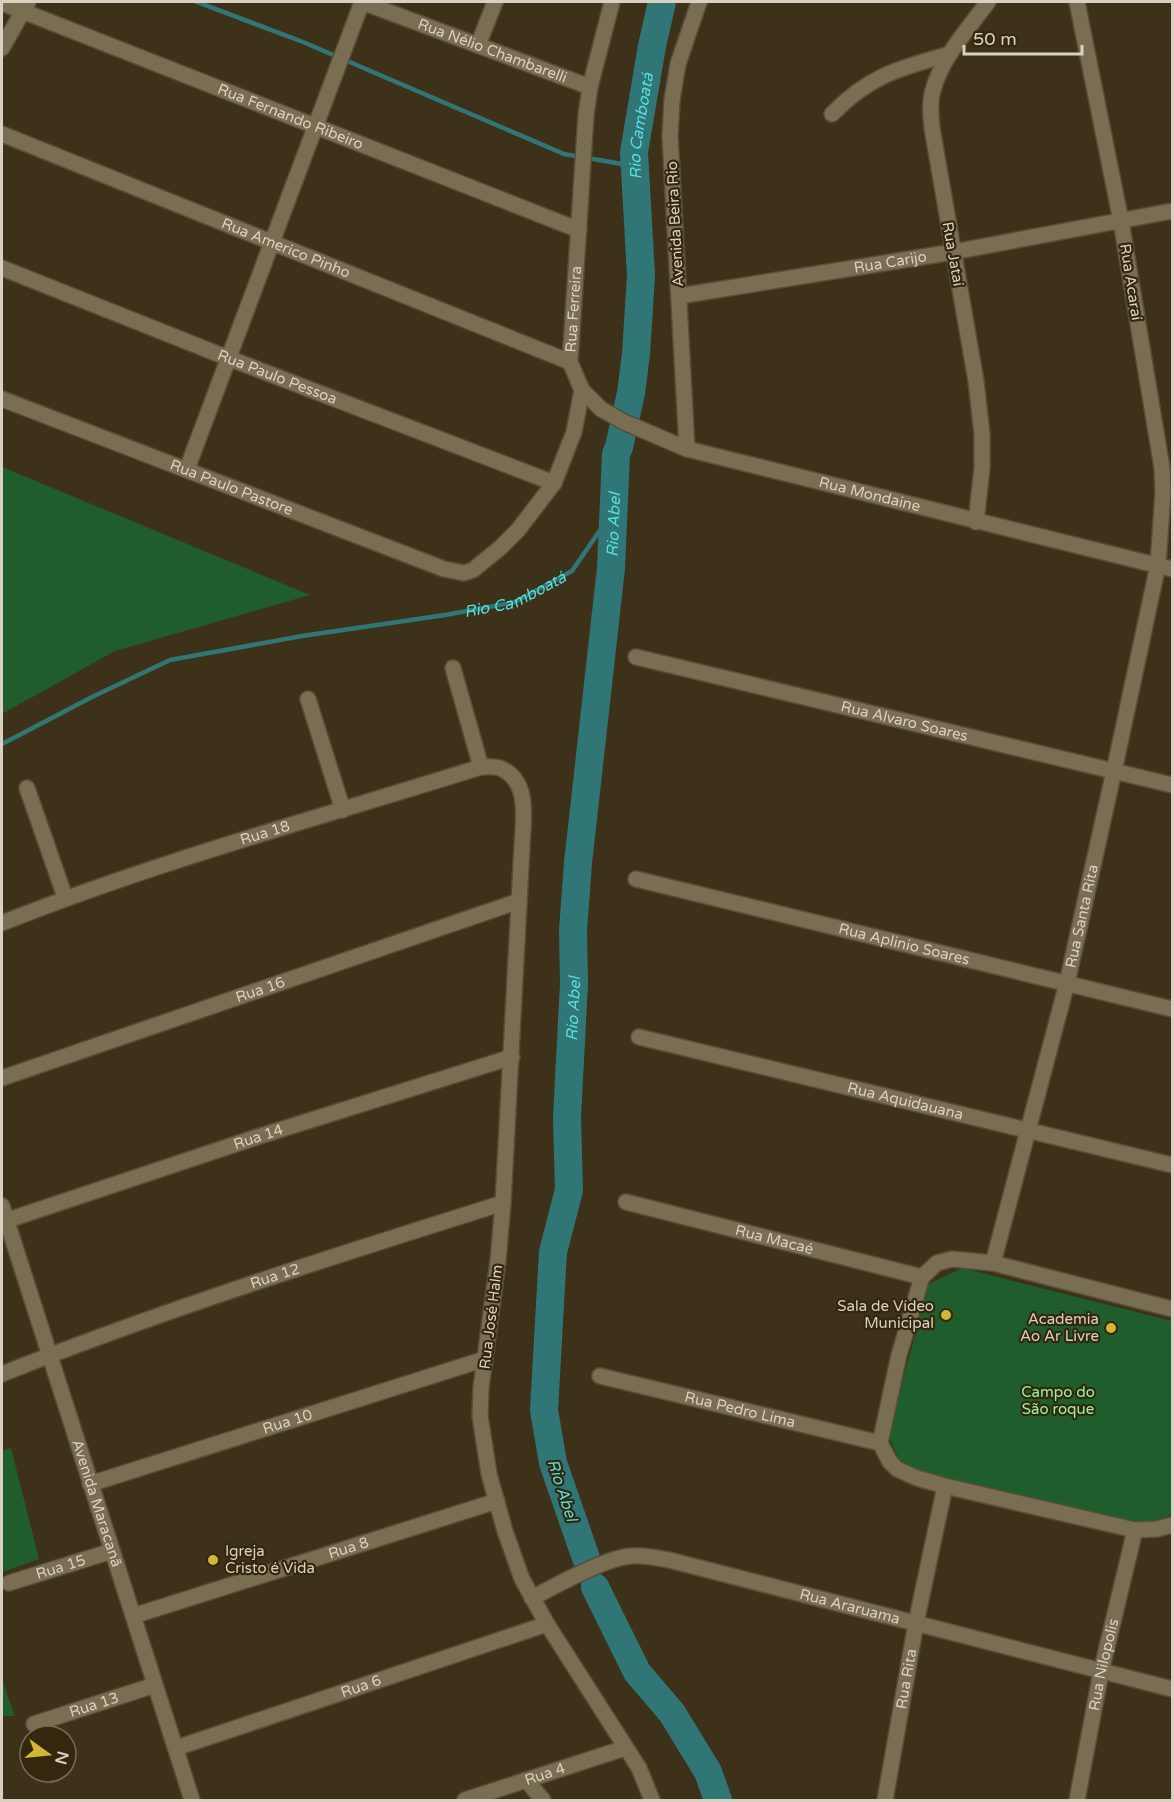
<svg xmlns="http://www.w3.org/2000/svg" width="1174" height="1802" font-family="'Varela Round',sans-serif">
<rect width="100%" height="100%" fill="#3d3219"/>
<path fill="#205d2c" d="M2,467L310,595L115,651L2,714Z
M962,1268L1172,1321V1514L1155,1523L1139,1528L942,1479L902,1465L888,1435L929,1284Z
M11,1448L39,1559L2,1572V1451Z
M2,1680L15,1716H2Z"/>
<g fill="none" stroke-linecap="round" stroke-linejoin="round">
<g stroke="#317676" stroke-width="4.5">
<path d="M197,2L303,42L564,154L622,164L640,118"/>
<path id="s1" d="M2,744L94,696L170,660L302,636L445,615L515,602L572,571L603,526L616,454"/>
</g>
<g stroke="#317676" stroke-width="28">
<path id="s2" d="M586,1558L553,1463L544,1410L553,1252L569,1190L567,1117L574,984L573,930L578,863L611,568L616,454L619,447L631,393L636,354L641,275L634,152L652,46L662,2"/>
<path d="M595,1587L637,1672L672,1713L708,1772L718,1800"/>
</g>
<defs>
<g id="street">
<path id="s3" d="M2,3L579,230"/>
<path d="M478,45L495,2"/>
<path d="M2,48L28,2"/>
<path d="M832,114C870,75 900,68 950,54"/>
<path id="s4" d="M2,134L570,362"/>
<path id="s5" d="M2,268L228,358L554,483"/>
<path id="s6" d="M679,296L953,252L1172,211"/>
<path id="s7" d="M582,390L601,409L624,422L687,449L1172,569"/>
<path id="s8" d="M2,399L444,569L464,573L473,570L500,548L518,530L554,483L574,432L582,390L570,362L586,115L590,87L612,2"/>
<path d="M687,449L670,136L672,100L678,64L699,2"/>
<path id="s9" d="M187,469L362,2L590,87"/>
<path d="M976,522L982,468V434L976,381L932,128C931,116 929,103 933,90C942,57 968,29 988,2"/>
<path id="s10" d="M636,657L1172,785"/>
<path d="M453,668L481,767"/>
<path d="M308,699L343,810"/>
<path d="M27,788L65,897"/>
<path id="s11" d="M636,879L1172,1009"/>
<path id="s12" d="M2,923C158,861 321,817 481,767C487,767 495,766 500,768C531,781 523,820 522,847L503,1203L498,1261L481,1388L480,1416L489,1474L505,1531L522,1579L547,1624L639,1768L652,1800"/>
<path id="s13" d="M639,1037L1172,1165"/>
<path id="s14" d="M2,1078L519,901"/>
<path id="s15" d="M626,1202L922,1277"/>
<path id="s16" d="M2,1206L192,1800"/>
<path id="s17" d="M2,1222L257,1137L512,1057"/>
<path id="s18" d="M993,1263L1067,983L1114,771L1158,565L1163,492L1162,468L1121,221L1077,2"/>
<path d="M1172,1309L993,1263L952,1259L937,1263L922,1277L899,1355L880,1443L890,1462L897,1469L917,1478L945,1486L1135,1530L1157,1529L1172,1525"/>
<path id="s19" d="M2,1374C166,1309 334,1256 503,1203"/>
<path id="s20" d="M600,1376L880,1443"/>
<path id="s21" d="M90,1484L485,1359"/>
<path id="s22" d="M9,1583L112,1551"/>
<path id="s23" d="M532,1598C557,1585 605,1558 631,1556C644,1555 657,1558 669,1560L1172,1689"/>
<path id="s24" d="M133,1616L497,1501"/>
<path id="s25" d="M34,1724L155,1685"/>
<path id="s26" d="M176,1748L547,1624"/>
<path d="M526,1780L543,1800"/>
<path id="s27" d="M465,1800L625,1748"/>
<path id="s28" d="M885,1800L916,1623L945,1486"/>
<path id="s29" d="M1077,1800L1101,1672L1135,1530"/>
</g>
</defs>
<use href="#street" stroke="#564d37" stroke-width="18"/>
<use href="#street" stroke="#796d52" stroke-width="15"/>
</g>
<g fill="#d2b736" stroke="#33280e" stroke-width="2">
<circle cx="946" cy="1315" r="6"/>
<circle cx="1111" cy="1328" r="6"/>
<circle cx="213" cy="1560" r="6"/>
</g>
<g text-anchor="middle" stroke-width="4.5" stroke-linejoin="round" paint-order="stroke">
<g font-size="15" fill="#d8d1c2" stroke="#33280e">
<text dy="5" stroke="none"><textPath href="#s9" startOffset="638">Rua Nélio Chambarelli</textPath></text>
<text dy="5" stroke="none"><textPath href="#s3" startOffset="310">Rua Fernando Ribeiro</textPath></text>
<text transform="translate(675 224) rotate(-93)" y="5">Avenida Beira Rio</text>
<text dy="5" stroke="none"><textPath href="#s4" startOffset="306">Rua Americo Pinho</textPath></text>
<text transform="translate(953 254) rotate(80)" y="5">Rua Jataí</text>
<text dy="5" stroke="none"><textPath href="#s6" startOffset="214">Rua Carijo</textPath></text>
<text transform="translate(1131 282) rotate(81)" y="5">Rua Acaraí</text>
<text dy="5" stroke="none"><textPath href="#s8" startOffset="804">Rua Ferreira</textPath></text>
<text dy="5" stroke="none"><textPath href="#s5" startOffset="296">Rua Paulo Pessoa</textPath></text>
<text dy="5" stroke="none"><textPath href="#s8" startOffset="246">Rua Paulo Pastore</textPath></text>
<text dy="5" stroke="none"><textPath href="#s7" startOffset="310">Rua Mondaine</textPath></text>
<text dy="5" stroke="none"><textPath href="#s10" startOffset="276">Rua Alvaro Soares</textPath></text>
<text dy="5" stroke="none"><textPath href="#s12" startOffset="278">Rua 18</textPath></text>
<text dy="5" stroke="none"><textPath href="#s18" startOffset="358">Rua Santa Rita</textPath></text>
<text dy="5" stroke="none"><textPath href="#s11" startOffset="276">Rua Aplinio Soares</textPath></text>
<text dy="5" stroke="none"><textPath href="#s14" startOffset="273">Rua 16</textPath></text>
<text dy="5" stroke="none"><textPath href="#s13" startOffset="274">Rua Aquidauana</textPath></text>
<text dy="5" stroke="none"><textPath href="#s17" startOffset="270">Rua 14</textPath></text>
<text dy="5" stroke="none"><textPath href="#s15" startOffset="153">Rua Macaé</textPath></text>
<text dy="5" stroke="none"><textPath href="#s19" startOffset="290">Rua 12</textPath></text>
<text transform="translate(491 1317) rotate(-83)" y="5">Rua José Halm</text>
<text dy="5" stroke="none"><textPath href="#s20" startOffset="144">Rua Pedro Lima</textPath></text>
<text dy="5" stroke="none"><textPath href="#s21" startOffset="207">Rua 10</textPath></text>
<text dy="5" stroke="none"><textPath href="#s16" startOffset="312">Avenida Maracanã</textPath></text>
<text dy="5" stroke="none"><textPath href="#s24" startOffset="226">Rua 8</textPath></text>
<text dy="5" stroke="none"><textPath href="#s22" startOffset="54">Rua 15</textPath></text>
<text dy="5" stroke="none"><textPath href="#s23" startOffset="333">Rua Araruama</textPath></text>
<text dy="5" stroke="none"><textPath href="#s29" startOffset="138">Rua Nilopolis</textPath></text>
<text dy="5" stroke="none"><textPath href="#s28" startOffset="123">Rua Rita</textPath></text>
<text dy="5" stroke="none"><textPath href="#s26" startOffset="195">Rua 6</textPath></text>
<text dy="5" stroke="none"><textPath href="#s25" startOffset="63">Rua 13</textPath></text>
<text dy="5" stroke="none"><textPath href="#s27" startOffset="84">Rua 4</textPath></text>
</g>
<g font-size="15" fill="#d8d1c2" stroke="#33280e" text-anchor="end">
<text x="934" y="1311">Sala de Vídeo<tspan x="934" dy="17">Municipal</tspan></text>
<text x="1099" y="1324">Academia<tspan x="1099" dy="17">Ao Ar Livre</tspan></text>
<text x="225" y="1556" text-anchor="start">Igreja<tspan x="225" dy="17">Cristo é Vida</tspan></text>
</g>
<g font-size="15" fill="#95f4a2" stroke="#33280e">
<text x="1058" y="1397">Campo do<tspan x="1058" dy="17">São roque</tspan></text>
</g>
<g font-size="16" font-style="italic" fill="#58dede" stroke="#33280e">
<text dy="6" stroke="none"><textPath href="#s2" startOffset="1446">Rio Camboatá</textPath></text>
<text dy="6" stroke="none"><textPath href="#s2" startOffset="1044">Rio Abel</textPath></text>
<text dy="6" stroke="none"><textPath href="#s1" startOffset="540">Rio Camboatá</textPath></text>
<text dy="6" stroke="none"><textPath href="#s2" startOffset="558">Rio Abel</textPath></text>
<text transform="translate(563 1490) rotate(72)" y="6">Rio Abel</text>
</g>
</g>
<rect width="1174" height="1802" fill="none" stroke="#d8d1c2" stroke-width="6"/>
<g transform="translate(48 1754) rotate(105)"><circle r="28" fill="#33280e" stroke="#756c56" stroke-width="1.5"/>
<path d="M0-4.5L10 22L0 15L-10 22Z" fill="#d2b736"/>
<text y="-9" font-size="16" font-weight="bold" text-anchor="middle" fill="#d8d1c2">N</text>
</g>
<path d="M964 45v9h118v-9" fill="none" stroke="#d8d1c2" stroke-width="3"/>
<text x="973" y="45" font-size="18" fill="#d8d1c2" stroke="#33280e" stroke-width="4.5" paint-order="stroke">50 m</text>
</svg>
